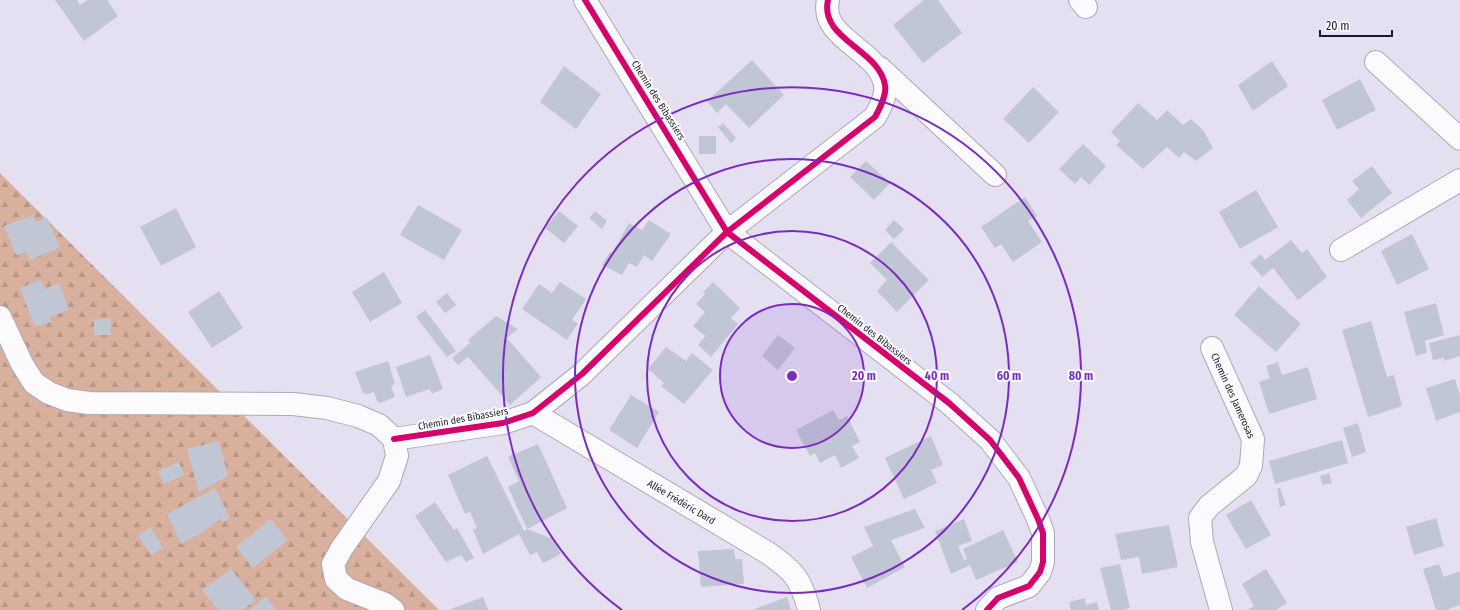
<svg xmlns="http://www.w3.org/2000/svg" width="1460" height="610" font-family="'Fira Sans Condensed',sans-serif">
<defs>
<pattern id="forest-firs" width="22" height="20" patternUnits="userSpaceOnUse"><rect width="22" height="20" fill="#d8b09d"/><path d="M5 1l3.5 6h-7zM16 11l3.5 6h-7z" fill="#b99787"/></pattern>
</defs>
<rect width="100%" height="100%" fill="#e4e0f2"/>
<path fill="url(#forest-firs)" d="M0,173L439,610H0Z"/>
<path fill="#c0c6d3" d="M55,0H77L80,5L88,0H107L118,16L84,41Z
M924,0H938L962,33L923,63L893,25Z
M752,60L784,95L749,128L726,104L717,113L707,101Z
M1272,61L1288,86L1253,111L1238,85Z
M564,66L601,94L576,129L540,102Z
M1360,79L1376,110L1337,130L1322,100Z
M1033,87L1059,112L1029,143L1003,119Z
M1138,103L1157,120L1167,110L1183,125L1191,119L1203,130L1213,148L1196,161L1184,152L1179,158L1167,147L1143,169L1116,145L1120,141L1111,132Z
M723,123L736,138L731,143L718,127Z
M699,136H716V154H699Z
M1083,144L1106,166L1089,185L1081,177L1075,184L1059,169Z
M866,161L890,183L874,200L850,177Z
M1372,166L1392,193L1361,218L1347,200L1359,189L1352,181Z
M1256,190L1278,227L1240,249L1219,212Z
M1025,197L1037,216L1028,221L1042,242L1013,262L1001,244L995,248L981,227Z
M418,205L462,230L444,260L400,235Z
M176,208L196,247L161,266L140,227Z
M559,211L578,226L564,243L545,228Z
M595,211L607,221L602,229L589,218Z
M33,215L36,222L47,217L60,248L29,260L27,252L16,255L4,226Z
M649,220L671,234L652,261L644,255L637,267L629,263L622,275L602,265L610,252L612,253L629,223L642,230Z
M894,220L904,229L894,239L885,230Z
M1412,234L1429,269L1397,285L1381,251Z
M1291,240L1302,253L1307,249L1327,277L1298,300L1273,268L1262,277L1250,263L1261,254L1265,260Z
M891,242L929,280L897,312L877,291L887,280L870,263Z
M384,272L402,303L370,322L352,292Z
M41,280L45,289L59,283L69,310L50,317L51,322L35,327L20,288Z
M560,282L586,299L572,320L578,323L567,340L522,309L539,284L552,293Z
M713,282L740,308L731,318L738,324L711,357L698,345L705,336L693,326L705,312L696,304L705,294L703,292Z
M1259,286L1301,324L1276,352L1234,315Z
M219,291L243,328L212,348L188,312Z
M447,293L456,305L445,313L436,302Z
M1436,303L1444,335L1425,341L1427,353L1416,356L1404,312Z
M425,310L456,351L447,357L416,317Z
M496,316L518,329L507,338L541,377L510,405L468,357L458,365L452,358L470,343L468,340Z
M94,319H111V335H94Z
M1371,321L1387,377L1394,375L1402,406L1368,417L1342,330Z
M778,335L795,348L778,370L762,356Z
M1460,335V356L1444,361V358L1433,360L1429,343Z
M666,347L686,361L692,353L713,370L684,404L661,386L664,383L648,369Z
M430,355L443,389L432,394L430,389L406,397L396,367Z
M388,361L395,384L391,386L395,397L380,403L377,401L374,392L366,394L363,393L355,372Z
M1278,362L1282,375L1308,367L1317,399L1269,414L1259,382L1270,378L1266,366Z
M1455,379L1460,395V412L1436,421L1426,388Z
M631,395L659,412L637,448L609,430Z
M833,410L839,420L847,416L860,442L852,446L859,458L841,468L835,455L820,463L815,453L810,456L796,430Z
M1358,423L1366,452L1352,457L1343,428Z
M931,436L943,465L931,470L937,483L904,499L885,458Z
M1342,440L1348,463L1275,484L1269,461Z
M219,441L228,476L199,492L187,449Z
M538,444L567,508L527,529L508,487L519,481L508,457Z
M487,456L524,531L527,529L553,539L561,554L543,563L537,552L530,555L519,534L483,554L473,530L477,528L470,512L465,514L448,475Z
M179,462L184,475L164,484L158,471Z
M1329,473L1332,483L1323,485L1320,476Z
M215,488L230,518L223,522L221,518L203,532L181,544L167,514Z
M1280,488L1286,505L1280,507L1277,489Z
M1251,500L1271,535L1246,549L1226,515Z
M435,502L454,530L457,528L474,558L466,562L461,555L446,562L415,516Z
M915,509L925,528L891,540L905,567L867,588L851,557L873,546L864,527Z
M1436,518L1444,546L1414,555L1406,527Z
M271,519L288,540L253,568L236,547Z
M964,519L972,541L958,546L964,560L967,559L963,549L1003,530L1018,562L976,580L970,565L951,574L935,531Z
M1169,525L1178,567L1142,574L1139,557L1121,560L1115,534Z
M151,527L163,548L151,555L138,535Z
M734,549L735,559H742L744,584L701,587L698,551Z
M1120,564L1130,608L1122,610H1111L1100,568Z
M1439,564L1444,577L1460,571V605L1446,610H1436L1423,569Z
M231,569L256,600L242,610H218L202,590Z
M1266,569L1287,603L1276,610H1247L1254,606L1242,584Z
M266,597L276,610H249Z
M483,597L488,610H448Z
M787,597L791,610H752Z
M1085,598L1086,605L1097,602L1099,610H1071L1069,602Z"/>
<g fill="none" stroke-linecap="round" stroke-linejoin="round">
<defs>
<g id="minor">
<path d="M585,0L727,232L949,403L990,440L1019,478L1038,519L1043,533V562L1040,572L1029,586L998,598L987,610"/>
<path d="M1080,0L1086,7"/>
<path d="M1376,62L1460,139"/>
<path d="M880,68L995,175"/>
<path d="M1341,250L1460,180"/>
<path id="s1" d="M1212,348L1253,439L1251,466L1246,476L1209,506L1200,518L1202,542L1221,610"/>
<path id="s2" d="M533,413L768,553C794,571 801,579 809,610"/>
<path d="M394,439L503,423L533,413L582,374L727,232L875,117C880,108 887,95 885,85C879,49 819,39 828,0"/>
</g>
<path id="major" d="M0,317L22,364L34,383L49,393L67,400L89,403L293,404L327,408L358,416L379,425L394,439L397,456L389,481L342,548L333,564L336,579L347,589L385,604L393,610"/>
</defs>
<use href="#minor" stroke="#aca8b8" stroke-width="24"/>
<use href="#major" stroke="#aca8b8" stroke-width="24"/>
<use href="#minor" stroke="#fbfafd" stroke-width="22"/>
<use href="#major" stroke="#fbfafd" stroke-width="22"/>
<defs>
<path id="cycleway" d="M585,0L727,232L949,403L990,440L1019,478L1038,519L1043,533V562L1040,572L1029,586L998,598L987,610
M394,439L503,423L533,413L582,374L727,232L875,117C880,108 887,95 885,85C879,49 819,39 828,0"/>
</defs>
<use href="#cycleway" stroke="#fff" stroke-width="8"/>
<use href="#cycleway" stroke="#d6006c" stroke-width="6"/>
</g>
<circle cx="792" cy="376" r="72" fill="#7b2cbf" fill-opacity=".12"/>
<g fill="none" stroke="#7b2cbf" stroke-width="2">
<circle cx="792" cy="376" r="72"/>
<circle cx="792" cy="376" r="145"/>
<circle cx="792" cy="376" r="217"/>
<path d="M622 610A289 289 0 1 1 962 610"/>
</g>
<g text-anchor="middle" stroke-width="4" stroke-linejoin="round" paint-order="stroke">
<g font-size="10" fill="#1d1928" stroke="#fff">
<text transform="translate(659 100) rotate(58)" y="4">Chemin des Bibassiers</text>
<text transform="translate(875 334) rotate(38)" y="4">Chemin des Bibassiers</text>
<text dy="4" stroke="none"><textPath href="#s1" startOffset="52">Chemin des Jamerosas</textPath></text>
<text transform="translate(463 418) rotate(-10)" y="4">Chemin des Bibassiers</text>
<text dy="4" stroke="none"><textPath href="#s2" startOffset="173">Allée Frédéric Dard</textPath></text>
</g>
</g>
<circle cx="792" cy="376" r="6" fill="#7b2cbf" stroke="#fff" stroke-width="2"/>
<g font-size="12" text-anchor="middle" font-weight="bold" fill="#7b2cbf" stroke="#fff" stroke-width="4" stroke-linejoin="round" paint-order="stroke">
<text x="864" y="380">20 m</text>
<text x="937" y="380">40 m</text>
<text x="1009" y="380">60 m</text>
<text x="1081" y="380">80 m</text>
</g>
<path d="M1320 30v6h72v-6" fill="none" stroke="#1d1928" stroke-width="2"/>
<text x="1326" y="30" font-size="12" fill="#1d1928" stroke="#ffffff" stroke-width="3" paint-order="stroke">20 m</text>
</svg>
